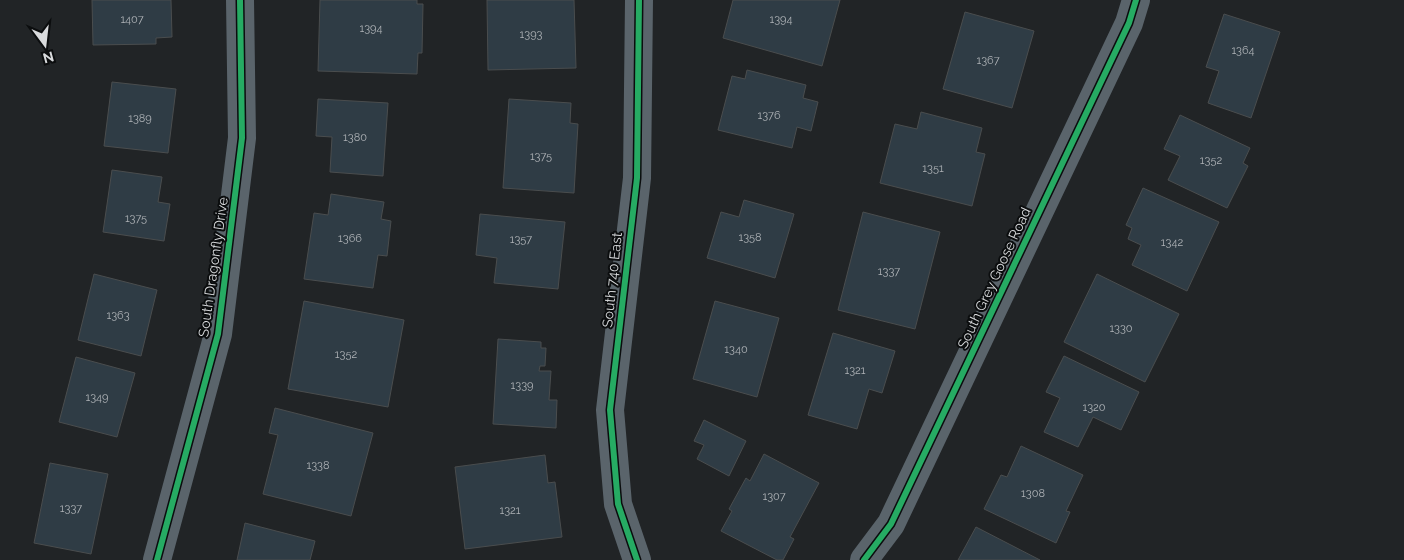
<svg xmlns="http://www.w3.org/2000/svg" width="1404" height="560" font-family="Raleway,sans-serif">
<rect width="100%" height="100%" fill="#212426"/>
<path fill="#2f3c45" stroke="#4a4d4e" d="M92,0H171L172,37L156,38V44L93,45Z
M320,0H417V4H423L422,53H418L417,74L318,71Z
M487,0H574L576,68L488,70Z
M733,0H840L822,66L723,38Z
M965,12L1034,31L1012,108L943,89Z
M1224,14L1280,32L1251,118L1208,103L1219,71L1206,67Z
M747,70L806,85L803,98L818,102L811,131L797,127L792,148L718,130L732,76L745,79Z
M112,82L176,89L168,153L104,146Z
M318,99L388,103L383,176L330,172L332,137L316,136Z
M509,99L571,103L570,123L578,124L574,193L503,188Z
M921,112L982,128L976,152L985,154L972,206L880,183L895,124L917,129Z
M1180,115L1250,148L1243,163L1248,166L1227,208L1168,180L1180,156L1164,149Z
M112,170L162,177L158,202L170,204L164,241L103,232Z
M1143,188L1219,222L1187,291L1132,265L1141,245L1128,239L1132,228L1126,225Z
M331,194L384,202L381,219L391,221L387,256L378,255L373,288L304,279L314,213L328,215Z
M744,200L794,214L775,278L707,258L721,212L739,217Z
M863,212L940,232L915,329L838,310Z
M480,214L565,222L558,289L494,283L497,258L476,255Z
M94,274L157,290L141,356L78,340Z
M1097,274L1179,314L1145,382L1064,342Z
M304,301L404,320L388,407L288,389Z
M715,301L779,318L757,397L693,379Z
M833,333L895,351L882,393L869,389L857,429L808,415Z
M498,339L541,342V348H546L545,366H540L539,371H551L549,400H557L556,428L493,424Z
M1064,356L1139,392L1121,430L1093,417L1078,447L1044,432L1060,398L1046,392Z
M76,357L135,373L117,437L59,422Z
M275,408L373,433L351,516L263,494L278,435L269,433Z
M704,420L746,441L729,476L697,459L704,445L694,441Z
M1021,446L1083,475L1066,511L1070,512L1056,543L984,509L1001,475L1007,477Z
M764,454L819,483L790,537L794,539L783,560H777L721,531L732,511L729,509L746,478L750,481Z
M545,455L548,483L555,482L562,537L465,549L455,467Z
M50,463L108,474L91,554L34,543Z
M245,523L315,541L310,560H237Z
M976,527L1040,560H958Z"/>
<g fill="none" stroke-linecap="round" stroke-linejoin="round">
<path stroke="#5a646b" stroke-width="28" d="M157,560L218,334L242,138L240,0
M637,560L618,504L610,410L637,178L639,0
M864,560L891,524L1129,23L1136,0"/>
<defs>
<path id="cycleway" d="M157,560L218,334L242,138L240,0
M637,560L618,504L610,410L637,178L639,0
M864,560L891,524L1129,23L1136,0"/>
</defs>
<use href="#cycleway" stroke="#0b0d0e" stroke-width="9"/>
<use href="#cycleway" stroke="#26ab63" stroke-width="6"/>
</g>
<g text-anchor="middle" stroke-width="4" stroke-linejoin="round" paint-order="stroke">
<g font-size="11" fill="#aeb2b6">
<text x="132" y="23">1407</text>
<text x="781" y="23">1394</text>
<text x="371" y="32">1394</text>
<text x="531" y="38">1393</text>
<text x="1243" y="54">1364</text>
<text x="988" y="64">1367</text>
<text x="769" y="119">1376</text>
<text x="140" y="122">1389</text>
<text x="355" y="141">1380</text>
<text x="541" y="160">1375</text>
<text x="1211" y="164">1352</text>
<text x="933" y="172">1351</text>
<text x="136" y="222">1375</text>
<text x="750" y="241">1358</text>
<text x="350" y="242">1366</text>
<text x="521" y="243">1357</text>
<text x="1172" y="246">1342</text>
<text x="889" y="275">1337</text>
<text x="118" y="319">1363</text>
<text x="1121" y="332">1330</text>
<text x="736" y="353">1340</text>
<text x="346" y="358">1352</text>
<text x="855" y="374">1321</text>
<text x="522" y="389">1339</text>
<text x="97" y="401">1349</text>
<text x="1094" y="411">1320</text>
<text x="318" y="469">1338</text>
<text x="1033" y="497">1308</text>
<text x="774" y="500">1307</text>
<text x="71" y="512">1337</text>
<text x="510" y="514">1321</text>
</g>
<g font-size="14" fill="#d8dadc" stroke="#0b0d0e">
<text transform="translate(213 267) rotate(-82)" y="5">South Dragonfly Drive</text>
<text transform="translate(994 278) rotate(-65)" y="5">South Grey Goose Road</text>
<text transform="translate(612 280) rotate(-84)" y="5">South 740 East</text>
</g>
</g>
<g transform="translate(45 45) rotate(165)" stroke="#0b0d0e" stroke-width="4" paint-order="stroke">
<path d="M0-4L9 19L0 12L-9 19Z" fill="#d8dadc"/>
<text y="-8" font-size="14" font-weight="bold" text-anchor="middle" fill="#d8dadc">N</text>
</g>
</svg>
